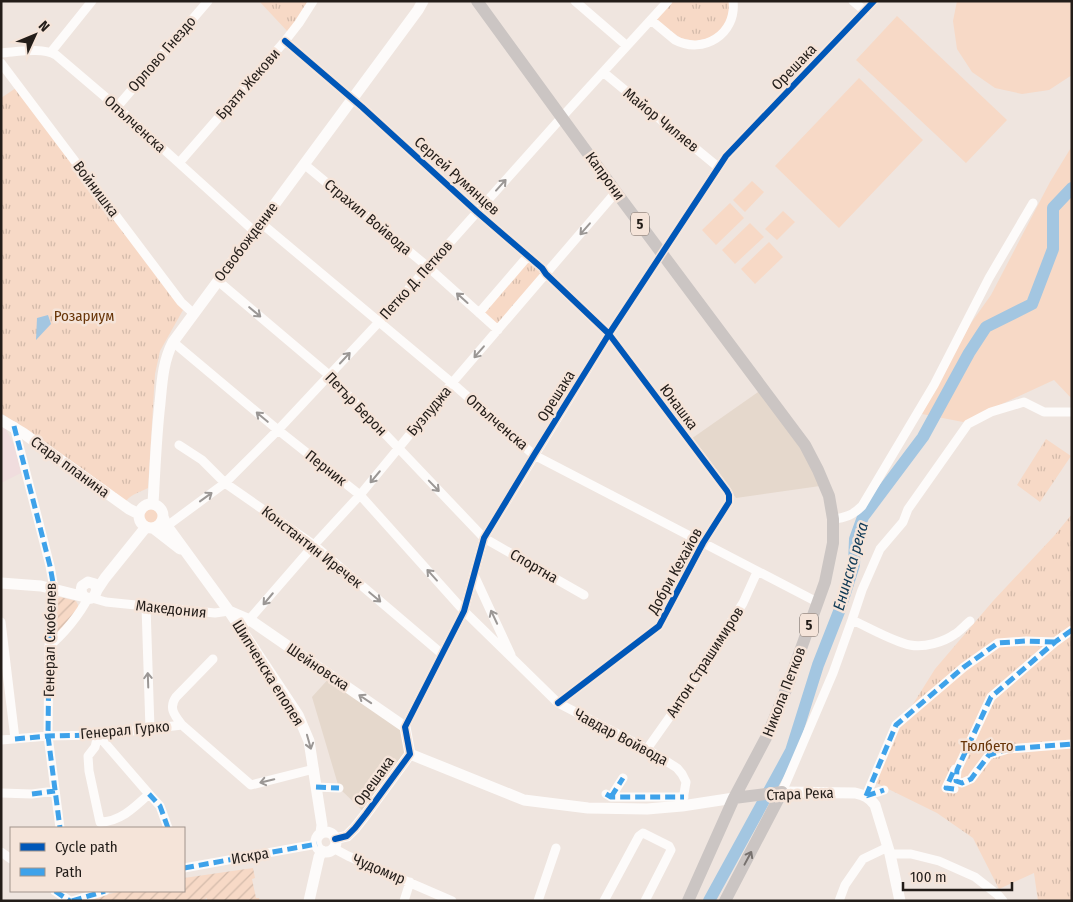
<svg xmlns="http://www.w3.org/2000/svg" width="1073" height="902" font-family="'Fira Sans Condensed',sans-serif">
<defs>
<pattern id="park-tufts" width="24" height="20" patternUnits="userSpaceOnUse" patternTransform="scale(1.25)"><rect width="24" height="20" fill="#f7d9c6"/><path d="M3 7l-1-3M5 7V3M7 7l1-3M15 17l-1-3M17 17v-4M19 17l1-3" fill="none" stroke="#d3baaa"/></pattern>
<pattern id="garden-furrows" width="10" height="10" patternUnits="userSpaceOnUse" patternTransform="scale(1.25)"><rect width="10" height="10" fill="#f7d9c6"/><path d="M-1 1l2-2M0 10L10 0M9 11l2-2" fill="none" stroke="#d3baaa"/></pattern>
</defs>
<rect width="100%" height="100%" fill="#efe5df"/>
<path fill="#e5d8cc" d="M761,390L800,445L820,486L736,498L691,439Z
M331,676L405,727L410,754L366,814L339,788L312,697Z"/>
<path fill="#f0ddde" d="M1,427L6,429L14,445L21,473L1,483Z"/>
<path fill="#f7d9c6" d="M957,1H1072V75L1049,90L1022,94L995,88L972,72L957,49L953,21Z
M897,16L1007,120L966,163L856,60Z
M859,78L923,140L839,228L775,166Z
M1072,146V399L1054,380L963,422L922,414L971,323L991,295L1050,182Z
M752,181L764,192L745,212L733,200Z
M730,203L744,218L716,245L702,230Z
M783,211L795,222L777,240L765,229Z
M750,223L764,237L735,264L722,250Z
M769,242L783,257L755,284L741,269Z
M144 516a7 7 0 1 1 14 0a7 7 0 1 1-14 0Z"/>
<path fill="url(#park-tufts)" d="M259,1H310L288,32Z
M671,1H730V18L722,30L710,38L695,41L681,38L667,29L655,19Z
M16,88L183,310L160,351L155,374L148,488C140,492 132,494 126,501L24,428L1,413V98Z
M527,260L543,274L499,326L482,311Z
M1046,439L1071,456L1040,502L1017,485Z
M1072,514V901H1038L1034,873L999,889L973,838L937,813L876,783L898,728L935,669L993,601L1054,536Z"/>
<path fill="url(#garden-furrows)" d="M60,597L76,601L78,605V610L61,632L53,634L57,599Z
M253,868L255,878L252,879L256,898H259L260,901H207V898L201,901H89L92,898L122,891H184V878Z"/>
<path fill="#a3c6e1" d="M48,315L51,324L36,340L37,318Z"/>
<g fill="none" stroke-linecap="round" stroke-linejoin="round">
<path stroke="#a3c6e1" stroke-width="12" d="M709,901L791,751L818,665L840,609L854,565L855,539L863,517L923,437L969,353L986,327L1032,304L1053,249V208L1072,188"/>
<path stroke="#fdfbfa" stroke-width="9" d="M575,1L627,46
M853,1L865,11
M651,20L675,40C703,55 737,34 733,1
M285,41L362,107L477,212L542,268L546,274L609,334L727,491L729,495V502L703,543L659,626L558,703
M51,52L92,1
M1,53C17,52 42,47 56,55L117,107L255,232
M1,63L181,302L193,313
M603,72L718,167
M117,107L208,1
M179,163L285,41L299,23L313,1
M304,164L428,267L498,330
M261,223L452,383L534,455L817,602
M218,281L329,375L484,538L584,595
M479,313L528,256
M173,342L278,430L360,495L464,611L558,703L647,749L677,768L682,774L686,782L682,806
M14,426L50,566L54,588L49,646L48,736L60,828
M179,445L202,460L225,483L314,545L442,654
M833,519C845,518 853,515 862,506L934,385L989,278L1033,203
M167,526L225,483L278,430L379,322L562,117L668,1
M474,575L511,655
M92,598L106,602L215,613L229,611
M146,606L150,729
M852,620C868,627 894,642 910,645C924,648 944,642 955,634C960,631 965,625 970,621
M1,622L15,739
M241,629L314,545L360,495L452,383L616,192
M1072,630L1055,642L991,697L957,770L956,781L962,783L971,779L989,755L1008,749L1072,744
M49,646C63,635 80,614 88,598
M182,725C175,716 168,708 176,697L213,659
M405,727L464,611L484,538L609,334L726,156L874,1
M98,735L149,794C135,807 120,822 100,822L89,771L88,756L95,747Z
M1,740L48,736L98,735L182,725L251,785L314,769
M647,749L676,708L743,603L757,572
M316,787L339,788
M954,789L946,788L955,769
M782,792L833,673L852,620L862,590L880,549L903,522L908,509L968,424L991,412L1024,402L1044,412H1072
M1,793L32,794L55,791
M149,794L160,806L168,828
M606,794L611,797H684
M866,796L896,725L964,667L998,643L1026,641L1055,642
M866,796L884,790
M611,797L623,778
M333,848L348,856L452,901
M1,852L11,859
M890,854H911L939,861L975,877L998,895L1003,901
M184,868L317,844
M55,891L70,901
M72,901L105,891
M404,901L410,882
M538,901L556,848
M604,901L639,836L643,833L669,846L671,850L645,901
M839,901L845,885L863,859L888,847"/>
<path stroke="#fdfbfa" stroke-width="11" d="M1,420L23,433L129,509L139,514
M153,504C155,470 156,437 160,403C162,382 163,361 173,342L418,10L423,1
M139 516a12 12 0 1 1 24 0a12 12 0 1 1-24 0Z
M163,517L167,526L229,611L298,715L309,741L322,825L321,833
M153,528L180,549
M1,583L41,586L85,597
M97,590L95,584L88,582L82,586C79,595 86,601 94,597L97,590L105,578L146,527
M229,611L250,620L405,727L410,754L366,814L355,828L347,836L335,839
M410,754L524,800L588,808L647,809L682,806L734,798
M782,792L855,793C864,795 869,797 875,805L890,854L900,901
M316 842a10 10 0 1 1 20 0a10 10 0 1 1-20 0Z
M309,901L319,857L322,851"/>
<path stroke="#cbc5c3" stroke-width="12" d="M477,1L616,192L805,445L818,470L829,496L833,519V543L825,582L789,682L769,732L734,798L688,901
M734,798L782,792
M725,901L782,792"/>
<path stroke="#3ea2ea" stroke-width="5" stroke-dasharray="10 5" stroke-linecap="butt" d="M14,426L50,566L54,588L49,646L48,736L60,828
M1072,630L1055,642L991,697L957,770L956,781L962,783L971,779L989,755L1008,749L1072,744
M15,739L48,736L98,735
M316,787L339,788
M954,789L946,788L955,768
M32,794L55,791
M149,794L160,806L168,828
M606,794L611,797H684
M866,796L896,725L964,667L998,643L1026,641L1055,642
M866,796L884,790
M611,797L623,778
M184,868L317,844
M55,891L70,901
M72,901L105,891"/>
<defs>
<path id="cycleway" d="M285,41L362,107L477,212L542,268L546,274L609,334L727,491L729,495V502L703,543L659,626L558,703
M335,839L347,836L355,828L366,814L410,754L405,727L464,611L484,538L534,455L609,334L726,156L874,1"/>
</defs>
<use href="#cycleway" stroke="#f5e4d9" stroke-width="9"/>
<use href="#cycleway" stroke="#0057b8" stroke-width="6"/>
</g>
<defs><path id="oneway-shaft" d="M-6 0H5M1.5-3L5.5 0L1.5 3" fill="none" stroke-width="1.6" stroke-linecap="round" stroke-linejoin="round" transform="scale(1.25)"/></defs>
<g stroke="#9b9795">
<use href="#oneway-shaft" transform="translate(501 185) rotate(-48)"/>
<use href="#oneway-shaft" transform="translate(585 229) rotate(131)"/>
<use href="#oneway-shaft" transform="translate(462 298) rotate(-138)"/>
<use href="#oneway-shaft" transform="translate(255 312) rotate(40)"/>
<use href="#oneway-shaft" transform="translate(479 352) rotate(131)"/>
<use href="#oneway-shaft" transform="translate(345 358) rotate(-47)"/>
<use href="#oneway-shaft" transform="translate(262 417) rotate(-140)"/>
<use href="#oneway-shaft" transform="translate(375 477) rotate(130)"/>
<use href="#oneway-shaft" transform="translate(434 486) rotate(46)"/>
<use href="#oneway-shaft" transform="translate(206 497) rotate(-36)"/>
<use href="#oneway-shaft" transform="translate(432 575) rotate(-132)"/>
<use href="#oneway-shaft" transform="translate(375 597) rotate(40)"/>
<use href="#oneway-shaft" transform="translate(268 599) rotate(130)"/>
<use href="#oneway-shaft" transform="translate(494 617) rotate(-115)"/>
<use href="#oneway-shaft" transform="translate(148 680) rotate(-92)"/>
<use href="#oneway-shaft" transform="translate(365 699) rotate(-146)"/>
<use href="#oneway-shaft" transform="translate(309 742) rotate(74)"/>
<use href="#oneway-shaft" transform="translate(267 781) rotate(166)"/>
</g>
<use stroke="#77716e" href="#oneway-shaft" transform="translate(748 858) rotate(-62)"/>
<g text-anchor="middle" stroke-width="5" stroke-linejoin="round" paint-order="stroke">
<g fill="#f5e4d9" stroke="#625953" stroke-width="1">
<rect x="631" y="212.5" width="18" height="23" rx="4"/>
<rect x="800" y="613.5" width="18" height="23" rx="4"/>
</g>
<g font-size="14" font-weight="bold" fill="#231d19">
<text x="640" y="229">5</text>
<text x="809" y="630">5</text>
</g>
<g font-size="15" fill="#231d19" stroke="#f5e4d9">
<text transform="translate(162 54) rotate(-49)" y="5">Орлово Гнездо</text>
<text transform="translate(794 67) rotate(-46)" y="5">Орешака</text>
<text transform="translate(248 84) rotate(-49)" y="5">Братя Жекови</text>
<text transform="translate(661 120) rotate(39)" y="5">Майор Чиляев</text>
<text transform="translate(135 124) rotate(42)" y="5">Опълченска</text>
<text transform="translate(457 176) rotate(42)" y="5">Сергей Румянцев</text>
<text transform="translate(605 176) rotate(54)" y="5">Капрони</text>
<text transform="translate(96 189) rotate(53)" y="5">Войнишка</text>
<text transform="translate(368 217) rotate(40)" y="5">Страхил Войвода</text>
<text transform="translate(246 242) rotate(-53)" y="5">Освобождение</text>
<text transform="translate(416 280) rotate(-48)" y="5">Петко Д. Петков</text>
<text transform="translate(556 396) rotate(-58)" y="5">Орешака</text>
<text transform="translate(356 404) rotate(46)" y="5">Петър Берон</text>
<text transform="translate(679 407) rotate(53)" y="5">Юнашка</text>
<text transform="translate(429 411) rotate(-50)" y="5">Бузлуджа</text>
<text transform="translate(497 422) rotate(41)" y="5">Опълченска</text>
<text transform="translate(70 467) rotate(36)" y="5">Стара планина</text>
<text transform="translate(326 468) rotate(38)" y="5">Перник</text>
<text transform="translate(312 547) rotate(38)" y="5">Константин Иречек</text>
<text transform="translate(534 566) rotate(30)" y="5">Спортна</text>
<text transform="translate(675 571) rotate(-61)" y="5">Добри Кехайов</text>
<text transform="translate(171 609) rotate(6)" y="5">Македония</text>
<text transform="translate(50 640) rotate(-89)" y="5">Генерал Скобелев</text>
<text transform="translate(705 662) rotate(-57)" y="5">Антон Страшимиров</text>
<text transform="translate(318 667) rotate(34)" y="5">Шейновска</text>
<text transform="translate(268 673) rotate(58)" y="5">Шипченска епопея</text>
<text transform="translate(784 692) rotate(-69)" y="5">Никола Петков</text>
<text transform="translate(125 730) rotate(-5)" y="5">Генерал Гурко</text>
<text transform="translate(621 737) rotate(28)" y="5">Чавдар Войвода</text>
<text transform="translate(374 781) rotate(-54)" y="5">Орешака</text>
<text transform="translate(800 794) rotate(-2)" y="5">Стара Река</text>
<text transform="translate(250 856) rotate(-10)" y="5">Искра</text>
<text transform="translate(379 869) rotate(23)" y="5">Чудомир</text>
</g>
<g font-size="15" fill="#683508" stroke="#f5e4d9">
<text x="84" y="321">Розариум</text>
<text x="987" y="751">Тюлбето</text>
</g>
<g font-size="16" font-style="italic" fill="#0d3854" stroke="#f5e4d9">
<text transform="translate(850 566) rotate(-74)" y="6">Енинска река</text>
</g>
</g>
<rect width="1073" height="902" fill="none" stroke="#231d19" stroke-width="5"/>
<rect x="10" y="827" width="175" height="65" fill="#f5e4d9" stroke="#a1948c"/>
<rect x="20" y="843" width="25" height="8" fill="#0057b8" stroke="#a1948c"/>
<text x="55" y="852" font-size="15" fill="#231d19">Cycle path</text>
<rect x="20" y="868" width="25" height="8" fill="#3ea2ea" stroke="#a1948c"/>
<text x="55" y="877" font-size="15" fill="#231d19">Path</text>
<g transform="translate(35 35) rotate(46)" stroke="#f5e4d9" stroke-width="4" paint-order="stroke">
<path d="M0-4L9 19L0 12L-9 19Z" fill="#231d19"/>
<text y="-8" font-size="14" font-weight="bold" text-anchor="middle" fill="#231d19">N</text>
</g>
<path d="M903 882v8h109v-8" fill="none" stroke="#231d19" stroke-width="2.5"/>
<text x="910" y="882" font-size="15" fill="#231d19" stroke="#f5e4d9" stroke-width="4" paint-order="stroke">100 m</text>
</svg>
